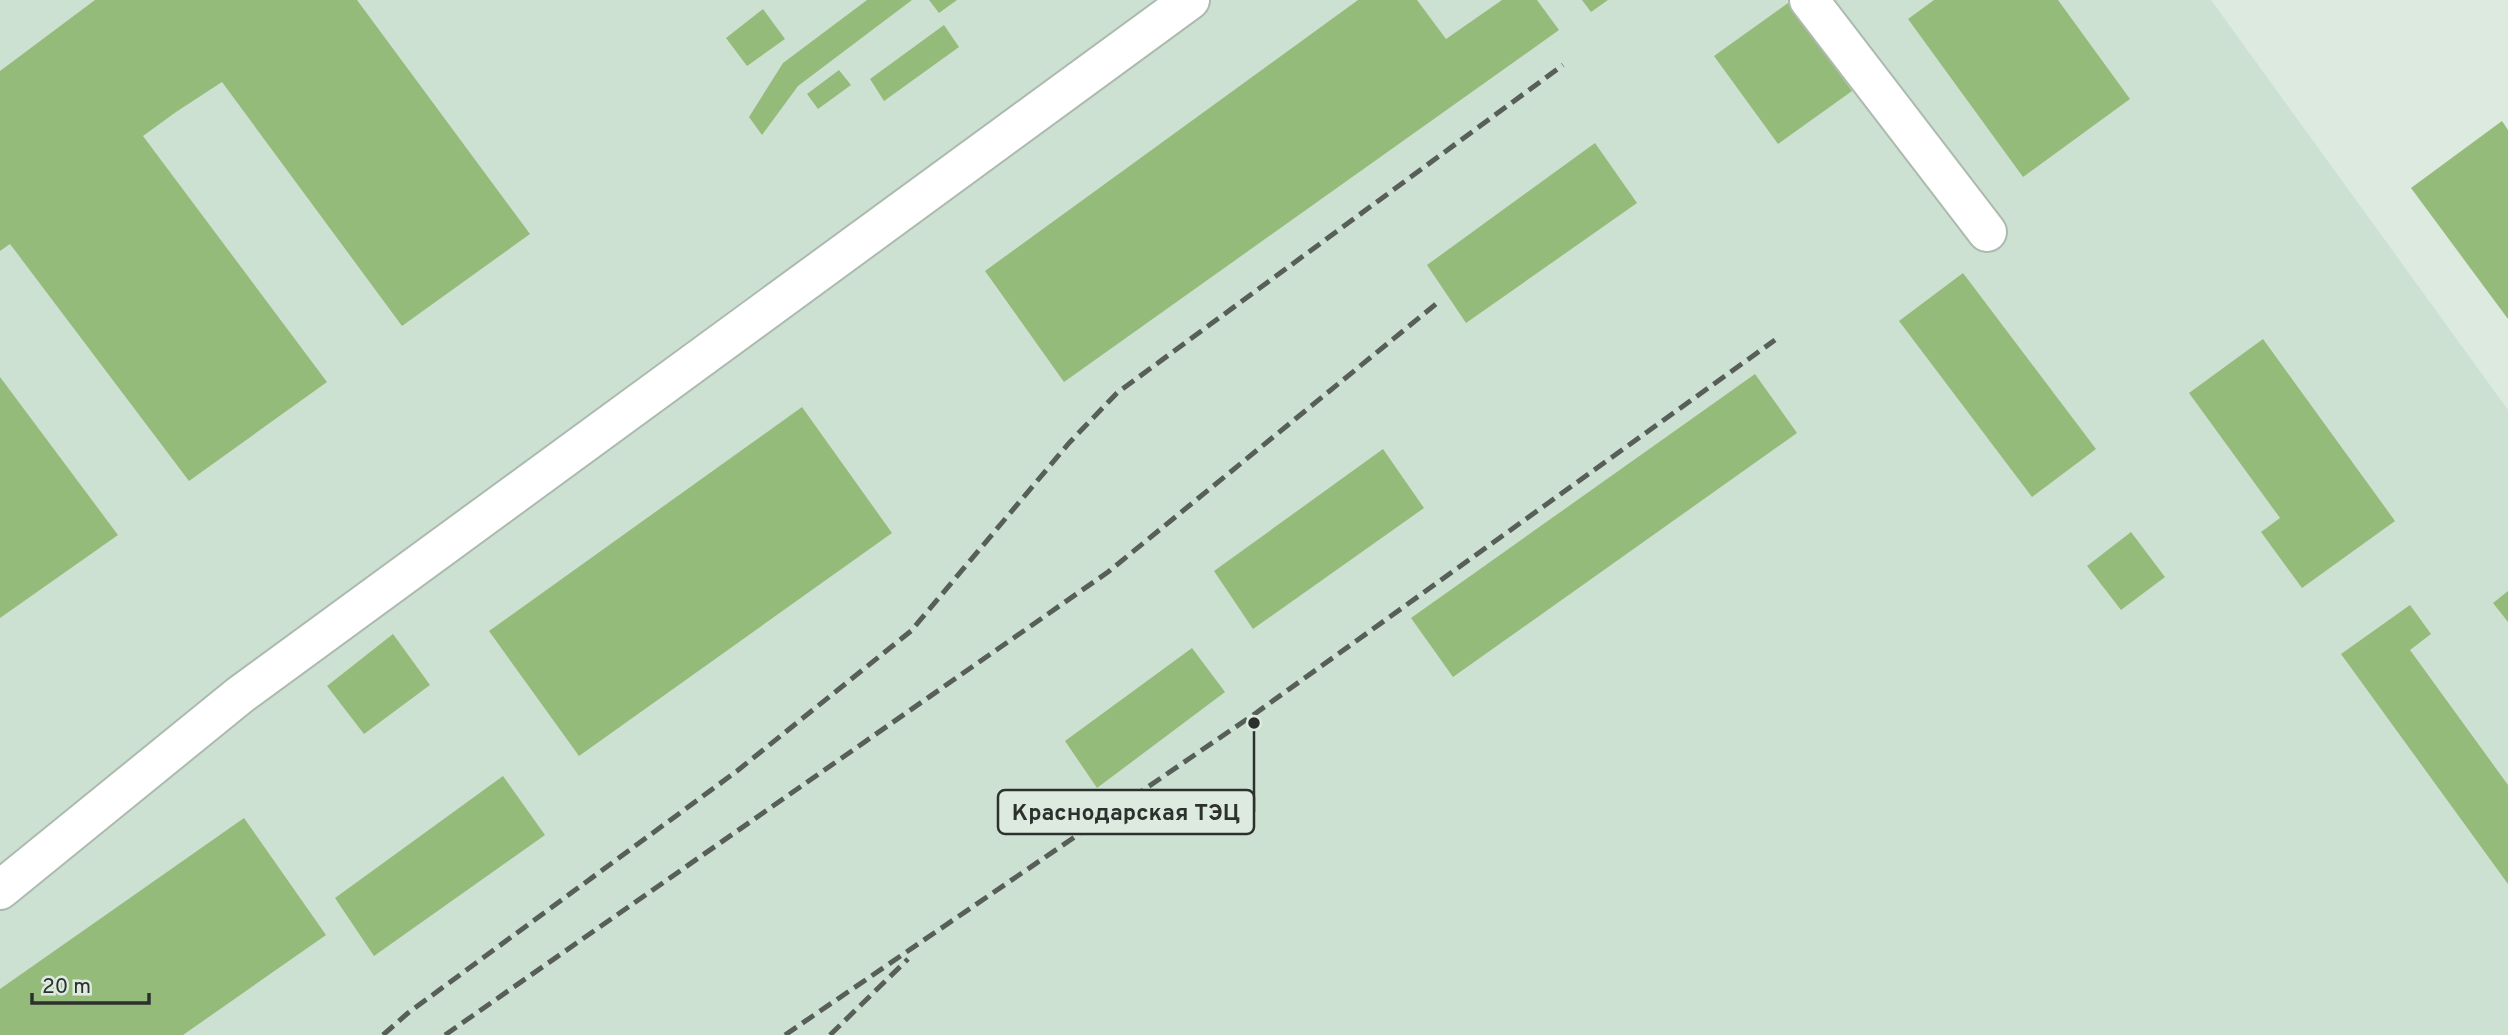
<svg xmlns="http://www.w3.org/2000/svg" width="2508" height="1035" font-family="Overpass,sans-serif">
<rect width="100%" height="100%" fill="#dceae0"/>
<path fill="#cce1d2" d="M0,0H2211L2508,410V1035H0Z"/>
<path fill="#95bb7a" d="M95,0H357L530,234L402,326L222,82L176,112L143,136L327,382L189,481L10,244L0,251V71Z
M867,0H912L798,86L762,135L749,117L783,63Z
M929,0H957L939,13Z
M1358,0H1417L1446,39L1502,0H1537L1559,30L1064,382L985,271Z
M1582,0H1608L1591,12Z
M1934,0H2058L2130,99L2023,177L1908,19Z
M1788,3L1852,91L1778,144L1714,56Z
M763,9L785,39L747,66L726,38Z
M944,25L959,47L884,101L870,79Z
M839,70L851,85L818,109L807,94Z
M2502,121L2508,130V319L2411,188Z
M1595,143L1637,203L1466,323L1427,265Z
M1963,273L2096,449L2032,497L1899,321Z
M2263,339L2395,521L2302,588L2261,532L2280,518L2189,393Z
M1755,374L1797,433L1453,677L1411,618Z
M0,377L118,535L0,618Z
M802,407L892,533L579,756L489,631Z
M1383,449L1424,508L1253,629L1214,571Z
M2131,532L2165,577L2121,610L2087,566Z
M2508,591V622L2493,603Z
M2410,605L2431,634L2410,650L2508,785V884L2341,654Z
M393,634L430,685L364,734L327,686Z
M1192,648L1225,692L1097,788L1065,741Z
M503,776L545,835L374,956L335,898Z
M244,818L326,935L183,1035H0V989Z"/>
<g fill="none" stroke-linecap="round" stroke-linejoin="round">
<defs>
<path id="minor" d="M1809,0L1987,232
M0,890L240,695L1190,0"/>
</defs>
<use href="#minor" stroke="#acbaaf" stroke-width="42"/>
<use href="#minor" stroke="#fff" stroke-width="38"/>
<path stroke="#585f59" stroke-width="5" stroke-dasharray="14 7" stroke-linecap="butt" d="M383,1035L408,1013L737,771L911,631L1069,443L1117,393L1563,65
M445,1035L1108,572L1436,304
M785,1035L1256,713L1775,340
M830,1035L908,959"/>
</g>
<path fill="none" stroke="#2c312d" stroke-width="2.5" d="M1254 723L1254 812"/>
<circle fill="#2c312d" stroke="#dceae0" stroke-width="2.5" cx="1254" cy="723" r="7"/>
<rect fill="#dceae0" stroke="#2c312d" stroke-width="2.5" x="998" y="790" width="256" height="44" rx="7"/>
<g font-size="23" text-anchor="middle" font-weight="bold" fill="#2c312d">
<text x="1126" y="820">Краснодарская ТЭЦ</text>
</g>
<path d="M32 993v10h117v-10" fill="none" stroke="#2c312d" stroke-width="3.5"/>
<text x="42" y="993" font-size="21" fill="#2c312d" stroke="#dceae0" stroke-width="5" paint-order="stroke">20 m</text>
</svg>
